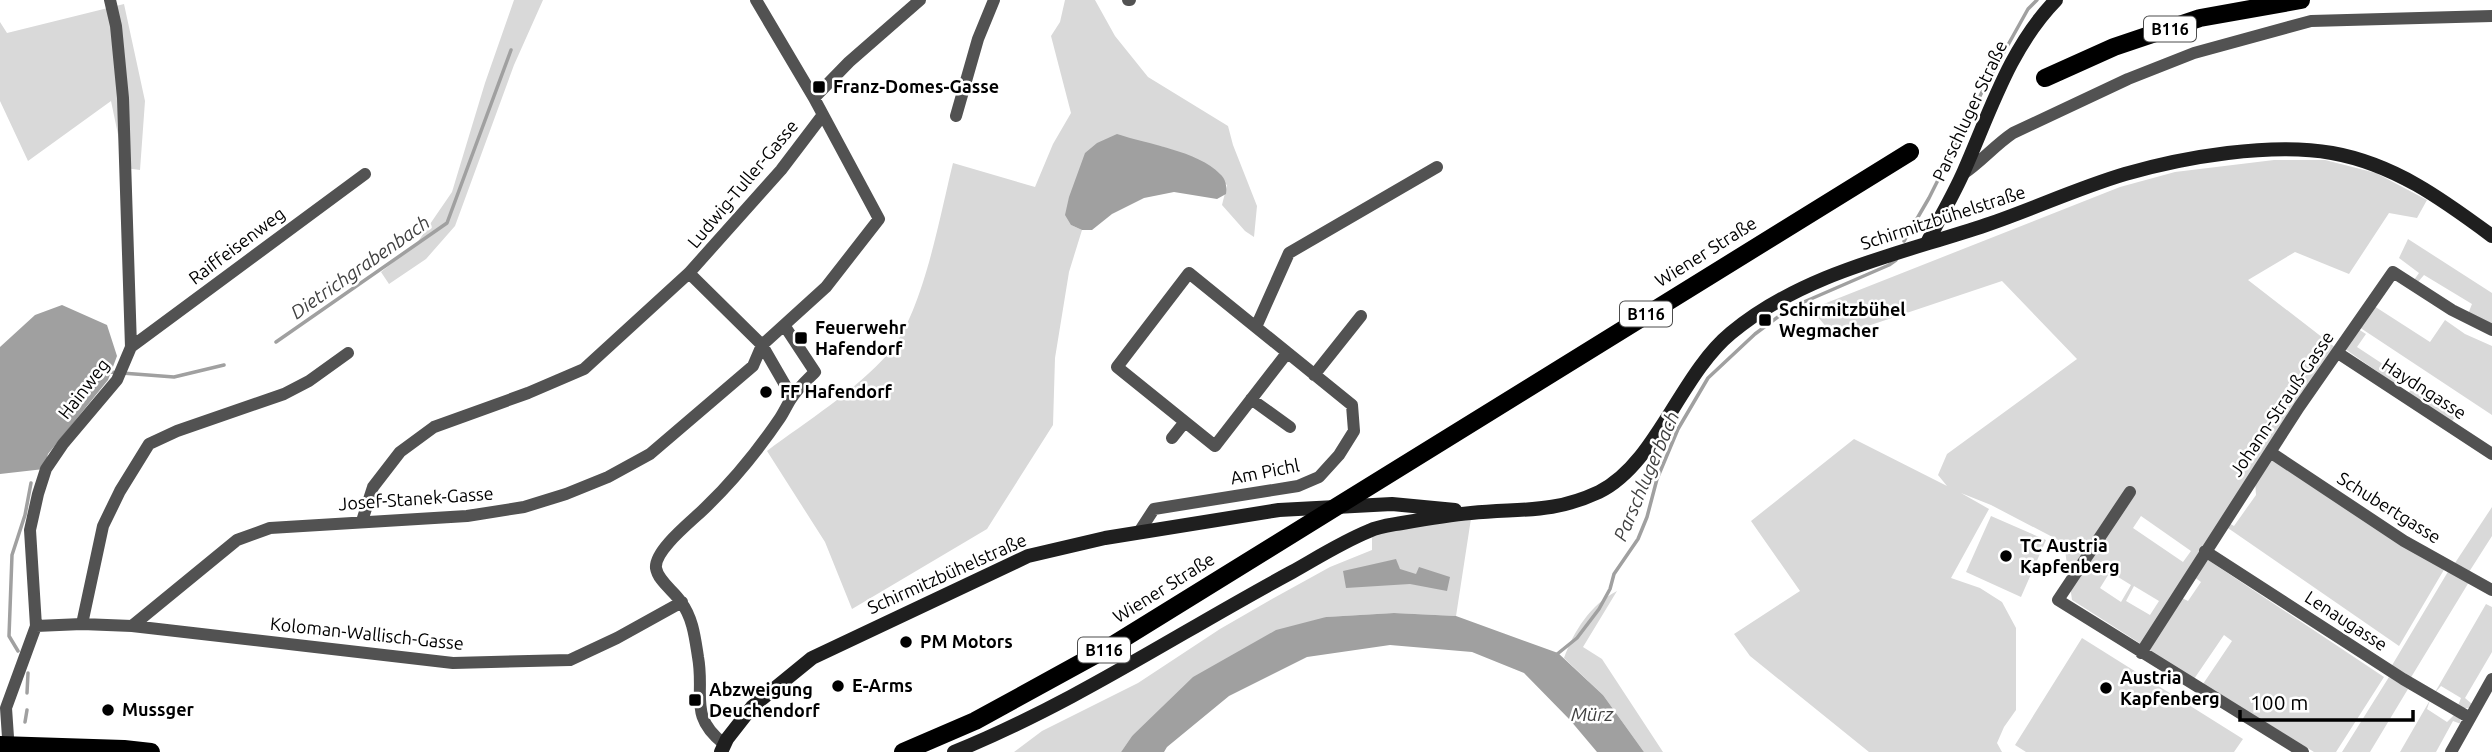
<svg xmlns="http://www.w3.org/2000/svg" width="2492" height="752" font-family="Ubuntu,sans-serif">
<rect width="100%" height="100%" fill="#fff"/>
<path fill="#d9d9d9" fill-rule="evenodd" d="M514,0H543L514,65L455,226L426,259L389,284L381,272L417,243L452,192L485,83Z
M1065,0H1095L1115,36L1148,77L1228,126L1233,145L1257,206L1254,237L1245,231L1222,205L1227,185L1164,147L1147,144L1071,225L1082,230L1069,272L1055,358L1053,425L987,529L852,609L825,542L767,451C807,421 855,391 888,354C923,314 940,215 953,163L1035,187L1053,144L1071,113L1051,36L1060,22Z
M124,4L145,101L140,170L125,168L111,101L28,161L0,101V22L7,33Z
M2274,160H2325L2376,173L2427,200L2417,218L2389,213L2349,274L2295,252L2248,280L2336,348L2141,644L2072,600L2064,543L1991,505L1961,493L1989,509L1951,578L1980,588L2002,602L2016,628V710L2004,727L1997,743L2002,752H1869L1750,656L1734,634L1800,591L1751,521L1854,439L1947,486L1938,475L1947,454L2077,359L2002,281L1835,337L1811,309L2120,187L2175,172ZM2141,516L2191,551L2183,562L2133,528ZM2110,572L2131,585L2121,602L2100,588ZM2134,586L2159,601L2150,615L2126,601Z
M2408,239L2492,293V325L2468,314L2472,304L2424,275L2418,282L2414,280L2419,273L2399,258Z
M2374,306L2430,342L2445,320L2465,334L2492,346V415L2359,327Z
M2358,329L2366,334L2357,347L2401,376L2395,384L2345,349Z
M2414,385L2457,414L2451,423L2408,394Z
M2272,459L2445,568L2399,646L2225,526L2227,522L2234,526L2256,495L2255,480Z
M2492,507V536L2469,572L2455,563Z
M1472,512L1456,616L1394,613L1326,617L1132,736L1121,752H1014L1042,731L1138,683L1220,629L1272,599L1330,567L1372,550V529Z
M1991,516L2046,540L2021,597L1966,572Z
M2204,560H2208L2384,677L2336,752H2314L2203,684L2232,641L2224,635L2194,679L2149,651L2180,597L2188,601L2201,582L2193,576Z
M2449,570L2469,582L2410,679L2391,667Z
M1617,591L1583,647L1602,659L1663,752H1644L1603,695L1564,658C1574,631 1590,605 1617,591Z
M2486,604L2492,607V652L2465,698L2472,704L2470,708H2457L2461,698L2441,686L2434,694Z
M2082,638L2243,739L2234,752H2026L2015,745Z
M2389,677L2408,689L2370,752H2342Z
M2430,700L2427,709L2447,722L2454,715L2460,719L2461,724L2453,721L2436,752H2400Z"/>
<path fill="#a0a0a0" d="M1117,134C1147,144 1198,151 1220,174C1226,179 1227,187 1226,194L1217,199L1174,192L1144,198L1112,214L1092,230H1082L1071,225L1065,215L1069,197L1085,153L1097,143Z
M62,305L107,325L117,356L108,380L48,454L44,469L0,474V347L35,315Z
M1396,559L1400,569L1416,574L1419,567L1450,577L1447,591L1410,584L1346,588L1343,571Z
M1394,613L1456,616L1558,653L1603,695L1644,752H1597L1570,720L1524,673L1472,652L1390,645L1307,657L1229,696L1167,747L1164,752H1121L1132,736L1193,677L1276,630L1326,617Z"/>
<g fill="none" stroke-linecap="round" stroke-linejoin="round">
<path stroke="#a0a0a0" stroke-width="3.5" d="M1904,241L1929,198L1984,88L2028,9L2037,0
M276,342L447,223L511,50
M109,372L174,377L224,365
M18,651L9,636L12,555L25,515L31,483
M1556,655L1577,638L1599,609L1610,589L1614,574L1638,539L1647,517L1657,479L1678,429L1708,378L1755,334L1790,308L1889,265L1896,260
M27,693L28,673
M25,722L27,710"/>
<path stroke="#525252" stroke-width="12" d="M1128,0H1130
M814,98L849,62L920,0
M956,116L978,39L994,0
M1963,174C1981,162 1995,145 2013,133L2128,79L2194,53L2311,21L2492,16
M689,273L762,345L792,397
M1256,327L1289,253L1437,167
M131,347L365,174
M2338,353L2492,454
M1314,375L1361,316
M1251,399L1290,427
M1172,438L1184,423
M2270,452L2404,541L2492,590
M2130,492L2058,600L2303,752
M362,521L373,487L400,452L434,427L528,393L584,369L689,273L781,170L822,116
M1139,532L1154,509L1298,486L1319,477L1339,455L1354,431L1352,405L1189,273L1117,367L1215,446L1287,353
M2205,551L2403,679L2470,718
M82,624L103,526L120,491L149,444L177,431L284,394L309,381L348,353
M36,626L82,624L132,626L453,663L570,660L617,638L682,602
M132,626L237,540L270,528L467,516L524,507L566,494L608,477L650,454L753,366L762,345L826,287L879,219L814,98L756,0
M2141,653L2299,407L2393,272L2452,310L2492,330
M724,744C688,716 705,695 698,657C695,638 693,618 681,602C674,591 658,581 656,568C654,550 693,520 705,508C733,481 759,449 780,418C784,412 787,405 791,399C797,389 807,380 815,372L784,325
M9,752L6,708L36,626L30,530L38,494L46,469L63,444L117,380L131,347L123,98L116,26L110,0
M2451,752L2492,679"/>
<path stroke="#1f1f1f" stroke-width="14" d="M1927,243C1939,219 1953,196 1964,171C1990,112 2010,47 2056,0
M721,752L727,739L752,707L812,658L1028,556L1105,538L1279,510L1392,504L1455,510
M954,752C1073,704 1180,632 1292,572C1317,558 1342,542 1369,531C1379,526 1391,525 1402,523C1425,519 1448,515 1471,513C1520,508 1552,514 1599,492C1656,464 1680,375 1731,333C1803,273 1900,254 1986,225C2033,209 2078,188 2125,174C2184,157 2271,142 2332,153C2394,164 2442,199 2492,236"/>
<path stroke="#000" stroke-width="18" d="M2045,78L2114,47L2200,18L2301,0
M0,745L124,749L151,752
M903,752L975,721L1108,648L1910,152"/>
</g>
<g fill="#000" stroke="#fff" stroke-width="2.5">
<rect x="812" y="80" width="14" height="14" rx="3.5"/>
<rect x="1758" y="313" width="14" height="14" rx="3.5"/>
<rect x="794" y="331" width="14" height="14" rx="3.5"/>
<circle cx="766" cy="392" r="7"/>
<circle cx="2006" cy="556" r="7"/>
<circle cx="906" cy="642" r="7"/>
<circle cx="838" cy="686" r="7"/>
<circle cx="2106" cy="688" r="7"/>
<rect x="688" y="693" width="14" height="14" rx="3.5"/>
<circle cx="108" cy="710" r="7"/>
</g>
<g text-anchor="middle" stroke-width="5" stroke-linejoin="round" paint-order="stroke">
<g fill="#fff" stroke="#4c4c4c" stroke-width="2">
<rect x="2144" y="16.5" width="52" height="25" rx="5"/>
<rect x="1620" y="301.5" width="52" height="25" rx="5"/>
<rect x="1078" y="637.5" width="52" height="25" rx="5"/>
</g>
<g font-size="16" font-weight="bold" fill="#000">
<text x="2170" y="35">B116</text>
<text x="1646" y="320">B116</text>
<text x="1104" y="656">B116</text>
</g>
<g font-size="18" font-weight="bold" fill="#000" stroke="#fff" text-anchor="start">
<text x="833" y="93">Franz-Domes-Gasse</text>
<text x="1779" y="316">Schirmitzbühel<tspan x="1779" dy="21">Wegmacher</tspan></text>
<text x="815" y="334">Feuerwehr<tspan x="815" dy="21">Hafendorf</tspan></text>
<text x="780" y="398">FF Hafendorf</text>
<text x="2020" y="552">TC Austria<tspan x="2020" dy="21">Kapfenberg</tspan></text>
<text x="920" y="648">PM Motors</text>
<text x="2120" y="684">Austria<tspan x="2120" dy="21">Kapfenberg</tspan></text>
<text x="852" y="692">E-Arms</text>
<text x="709" y="696">Abzweigung<tspan x="709" dy="21">Deuchendorf</tspan></text>
<text x="122" y="716">Mussger</text>
</g>
<g font-size="18" fill="#000" stroke="#fff">
<text transform="translate(1970 111) rotate(-65)" y="6">Parschluger Straße</text>
<text transform="translate(743 184) rotate(-50)" y="6">Ludwig-Tuller-Gasse</text>
<text transform="translate(1943 218) rotate(-18)" y="6">Schirmitzbühelstraße</text>
<text transform="translate(237 246) rotate(-37)" y="6">Raiffeisenweg</text>
<text transform="translate(1706 252) rotate(-32)" y="6">Wiener Straße</text>
<text transform="translate(84 389) rotate(-52)" y="6">Hainweg</text>
<text transform="translate(2424 389) rotate(33)" y="6">Haydngasse</text>
<text transform="translate(2282 404) rotate(-56)" y="6">Johann-Strauß-Gasse</text>
<text transform="translate(1265 472) rotate(-11)" y="6">Am Pichl</text>
<text transform="translate(416 499) rotate(-4)" y="6">Josef-Stanek-Gasse</text>
<text transform="translate(2389 508) rotate(32)" y="6">Schubertgasse</text>
<text transform="translate(947 574) rotate(-24)" y="6">Schirmitzbühelstraße</text>
<text transform="translate(1164 588) rotate(-32)" y="6">Wiener Straße</text>
<text transform="translate(2346 621) rotate(33)" y="6">Lenaugasse</text>
<text transform="translate(367 634) rotate(6)" y="6">Koloman-Wallisch-Gasse</text>
</g>
<g font-size="19" font-style="italic" fill="#414141" stroke="#fff">
<text transform="translate(360 267) rotate(-35)" y="7">Dietrichgrabenbach</text>
<text transform="translate(1646 476) rotate(-67)" y="7">Parschlugerbach</text>
<text x="1592" y="721">Mürz</text>
</g>
</g>
<path d="M2240 710v10h173v-10" fill="none" stroke="#000000" stroke-width="3.5"/>
<text x="2250" y="710" font-size="21" fill="#000000" stroke="#ffffff" stroke-width="5" paint-order="stroke">100 m</text>
</svg>
